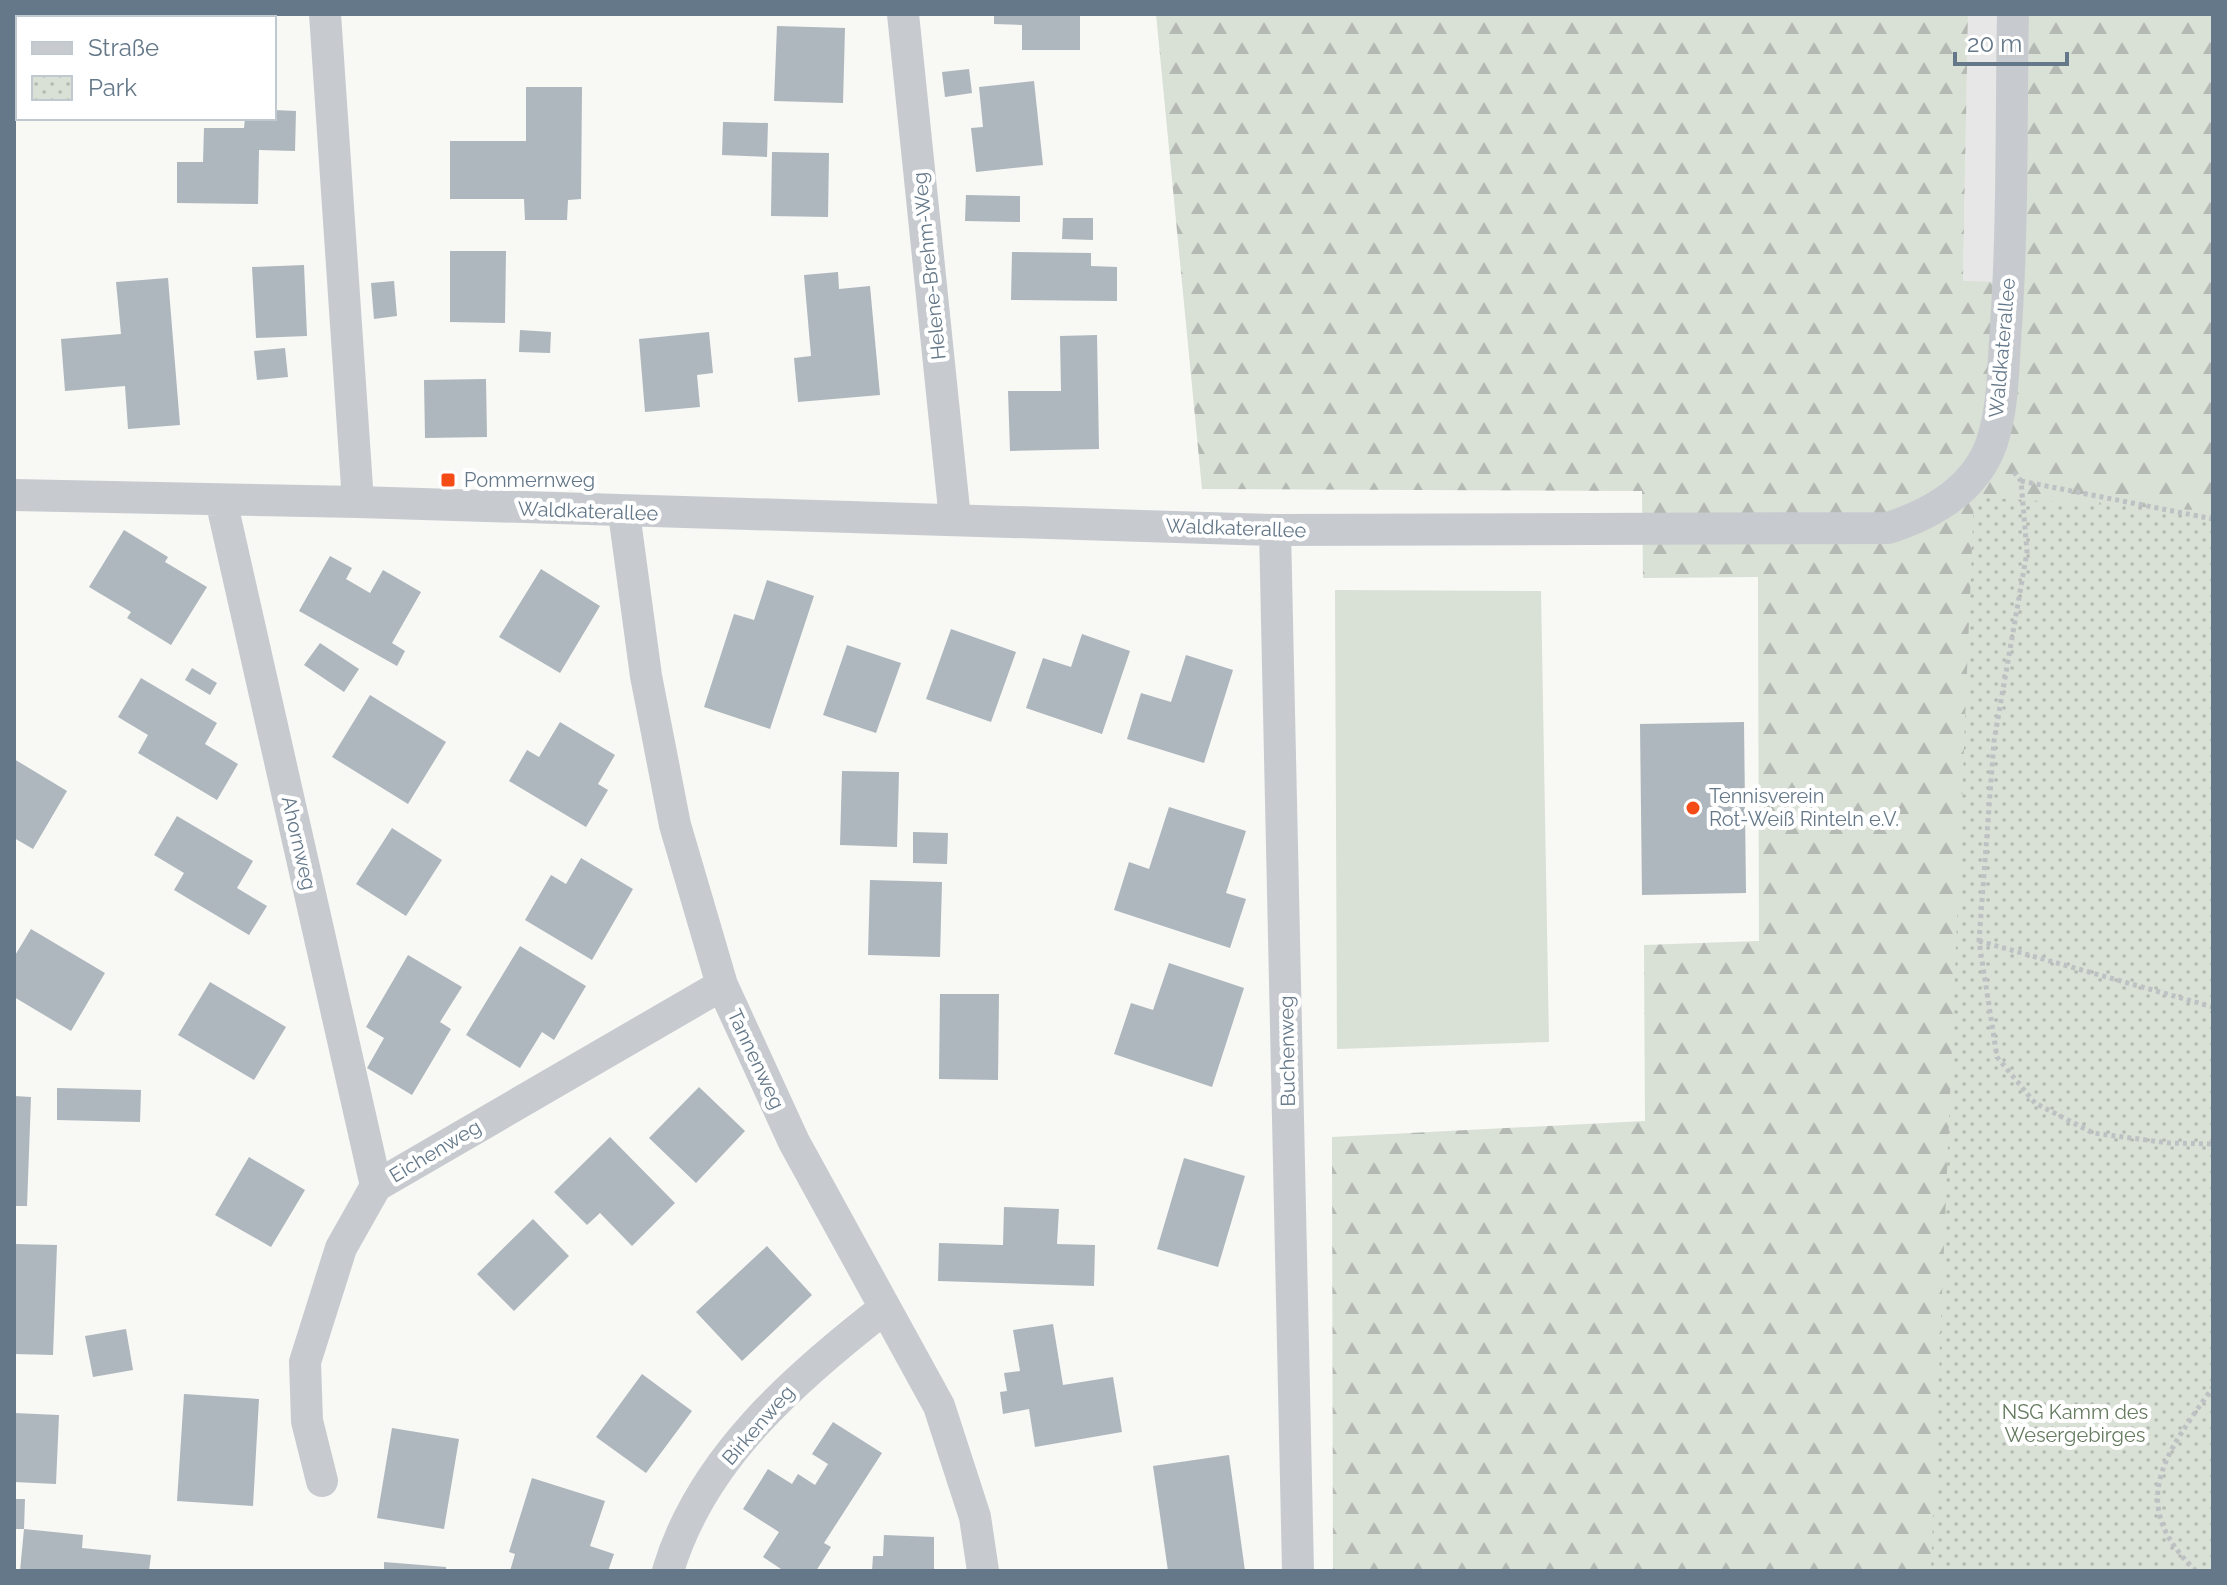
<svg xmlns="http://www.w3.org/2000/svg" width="2227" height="1585" font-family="Raleway,sans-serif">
<defs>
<pattern id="forest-firs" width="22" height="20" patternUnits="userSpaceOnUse" patternTransform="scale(2)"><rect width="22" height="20" fill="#d9e0d5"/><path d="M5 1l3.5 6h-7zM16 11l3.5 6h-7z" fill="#b4bab3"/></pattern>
<pattern id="park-dots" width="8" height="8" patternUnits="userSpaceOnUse" patternTransform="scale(2)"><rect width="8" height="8" fill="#d9e0d5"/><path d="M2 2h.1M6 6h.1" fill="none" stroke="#b4bab3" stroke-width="1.8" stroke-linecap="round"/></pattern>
</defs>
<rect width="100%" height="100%" fill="#f8f8f5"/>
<path fill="#e6e7e6" d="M1968,14H2029L2025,283L1963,282Z"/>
<path fill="#d9e0d5" d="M1335,590L1541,591L1549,1042L1337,1049Z"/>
<path fill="url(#forest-firs)" d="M1156,14H1968L1963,281L2024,283L2029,14H2213V1571H1333L1332,1137L1645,1121L1644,945L1759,941L1758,577L1643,578L1642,491L1202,489Z"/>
<path fill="url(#park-dots)" d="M1974,497L2213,511V1571H1931Z"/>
<path fill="#aeb7bd" d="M994,14H1080V50H1022V25L994,24Z
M777,26L845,28L843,103L774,101Z
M969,69L972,93L945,97L942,72Z
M1034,81L1043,165L976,172L971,128L983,127L979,87Z
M526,87H582L581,199L568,200L567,220H525L524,199H450V141H526Z
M274,110L296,111L295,151L259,150L258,204L177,203V162H203L204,128H244L245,118H274Z
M723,122L768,123L767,157L722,155Z
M772,152L829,153L828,217L771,216Z
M966,195L1020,196V222L965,221Z
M1063,218H1093V240L1062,239Z
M450,251H506L505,323L450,322Z
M1012,252L1091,253V266L1117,267V301L1011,300Z
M304,265L307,336L256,338L252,267Z
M838,272L839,289L870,286L880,395L798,402L794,358L811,356L804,275Z
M168,278L180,425L128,429L125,386L65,391L61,339L121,334L116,282Z
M394,281L397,316L374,319L371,283Z
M520,330L551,332L550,353L519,352Z
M709,332L713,373L697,375L700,407L645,412L639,339Z
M1097,335L1099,449L1010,451L1008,391H1061L1060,336Z
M285,348L288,377L257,380L254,351Z
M486,379L487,437L425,438L424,380Z
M124,530L168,557L165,562L207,587L171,645L127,618L131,612L89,587Z
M330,556L352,568L346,579L370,593L383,570L421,592L392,643L405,651L397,666L299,611Z
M541,569L600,606L560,673L499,637Z
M767,580L814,596L770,729L704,707L734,614L754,620Z
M951,629L1016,652L991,722L926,699Z
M1082,634L1130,651L1102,734L1026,708L1043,658L1071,667Z
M320,643L359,669L344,692L304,665Z
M847,645L901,663L876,733L823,715Z
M1186,655L1233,670L1204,763L1127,739L1141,693L1171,702Z
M192,668L217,683L210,695L185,680Z
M141,678L217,723L205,744L238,764L217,800L138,753L148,735L118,717Z
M370,695L446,742L408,804L332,757Z
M560,722L615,755L598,784L608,790L586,827L509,781L527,750L539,757Z
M1744,722L1746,893L1642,895L1640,724Z
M14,759L67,791L33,849L14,838Z
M842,771L899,772L897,847L840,845Z
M1169,807L1246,831L1226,893L1246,899L1230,948L1114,910L1129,862L1149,869Z
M177,816L253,861L237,888L267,906L249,935L174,890L184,873L154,855Z
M392,828L442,860L406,916L356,884Z
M913,832L948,833L947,864L913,863Z
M581,858L633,889L592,960L525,920L551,875L566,884Z
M870,880L942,882L940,957L868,955Z
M31,929L105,973L71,1031L14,997V957Z
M520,946L586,986L554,1040L542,1032L520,1068L466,1035Z
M408,955L462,987L440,1022L451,1029L412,1095L367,1068L384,1038L366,1027Z
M1169,963L1244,988L1212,1087L1114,1054L1131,1003L1153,1010Z
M210,982L286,1027L254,1080L178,1035Z
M940,994H999L998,1080L939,1079Z
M699,1087L745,1131L696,1183L649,1138Z
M57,1088L141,1090L140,1122L57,1120Z
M14,1096L31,1097L27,1206H14Z
M610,1137L675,1203L632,1246L600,1213L587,1225L554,1192Z
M249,1157L305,1190L271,1247L215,1215Z
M1184,1158L1245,1176L1218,1267L1157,1249Z
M1004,1207L1059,1209L1057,1244L1095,1245L1094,1286L938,1281L939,1243L1003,1245Z
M533,1219L569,1256L514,1311L477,1274Z
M14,1244L57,1245L53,1355L14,1354Z
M767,1246L812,1295L742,1361L696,1312Z
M1053,1324L1063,1385L1113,1377L1122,1432L1035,1447L1029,1409L1003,1414L1000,1392L1007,1391L1004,1373L1020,1371L1013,1330Z
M126,1329L133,1370L93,1377L85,1336Z
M642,1374L692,1411L646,1473L596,1437Z
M184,1394L259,1399L253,1506L177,1501Z
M14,1413L59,1415L56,1484L14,1482Z
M833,1422L882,1453L824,1543L831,1547L816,1571H784L763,1557L779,1532L743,1509L768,1469L792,1484L798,1474L815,1485L828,1464L812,1454Z
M392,1428L459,1439L444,1529L377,1518Z
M1229,1455L1245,1571H1168L1153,1466Z
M532,1478L605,1501L590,1546L614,1554L608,1571H510L515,1554L509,1552Z
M14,1499H25L24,1529L83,1535L82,1548L151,1555L149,1571H20L24,1529H14Z
M884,1535L934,1537V1571H872L873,1556H883Z
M384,1562L446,1567V1571H384Z"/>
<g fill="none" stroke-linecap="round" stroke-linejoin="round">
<path stroke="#bec1c3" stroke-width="5" stroke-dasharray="4 4" stroke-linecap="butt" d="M2014,472L2021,481L2027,552L1994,741L1979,941L1997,1057L2035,1103L2093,1133L2169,1143L2213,1144
M2021,481L2213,519
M1979,941L2213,1007
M2196,1571C2124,1502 2167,1453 2213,1387"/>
<path stroke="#c7cbcf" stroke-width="32" d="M325,14L358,502
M903,14L955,519
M14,495L358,502L1275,530L1888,528C1932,514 1976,489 1992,442C2004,405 2003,364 2006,326C2013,222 2011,118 2013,14
M221,500L376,1186
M624,513L646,676L675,825L722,985L794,1142L939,1406L975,1517L983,1571
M1275,530L1298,1571
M322,1481L307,1421L305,1362L341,1248L376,1186L722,985
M668,1571C701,1459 796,1377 885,1308"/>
</g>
<g fill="#f54b17" stroke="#fff" stroke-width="3">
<rect x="440" y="472" width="16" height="16" rx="4"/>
<circle cx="1693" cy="808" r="8"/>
</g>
<g text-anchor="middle" stroke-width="8" stroke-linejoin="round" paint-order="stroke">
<g font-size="20" fill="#647889" stroke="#fff">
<text transform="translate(929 266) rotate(-96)" y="7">Helene-Brehm-Weg</text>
<text transform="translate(2002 348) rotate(-85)" y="7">Waldkaterallee</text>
<text transform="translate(588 511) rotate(2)" y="7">Waldkaterallee</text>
<text transform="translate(1236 528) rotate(2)" y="7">Waldkaterallee</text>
<text transform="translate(299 843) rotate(77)" y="7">Ahornweg</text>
<text transform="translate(1287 1051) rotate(-91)" y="7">Buchenweg</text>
<text transform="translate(756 1059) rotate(65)" y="7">Tannenweg</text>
<text transform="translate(435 1151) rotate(-31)" y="7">Eichenweg</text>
<text transform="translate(758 1425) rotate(-49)" y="7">Birkenweg</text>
</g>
<g font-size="20" fill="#647889" stroke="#fff" text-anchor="start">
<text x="464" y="487">Pommernweg</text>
<text x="1709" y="803">Tennisverein<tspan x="1709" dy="23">Rot-Weiß Rinteln e.V.</tspan></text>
</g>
<g font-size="20" fill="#657a5f" stroke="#fff">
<text x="2075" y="1419">NSG Kamm des<tspan x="2075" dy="23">Wesergebirges</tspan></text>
</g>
</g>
<rect width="2227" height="1585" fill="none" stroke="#647889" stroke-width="32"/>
<rect x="16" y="16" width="260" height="104" fill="#ffffff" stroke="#c1c9d0" stroke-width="2"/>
<rect x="32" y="42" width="40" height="12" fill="#c7cbcf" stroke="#c1c9d0" stroke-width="2"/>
<text x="88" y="56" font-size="24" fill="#647889">Straße</text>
<rect x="32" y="76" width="40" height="24" fill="url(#park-dots)" stroke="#c1c9d0" stroke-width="2"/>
<text x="88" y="96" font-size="24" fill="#647889">Park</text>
<path d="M1955 52v12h112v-12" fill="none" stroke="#647889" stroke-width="4"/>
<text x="1967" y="52" font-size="24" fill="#647889" stroke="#ffffff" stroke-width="6" paint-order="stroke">20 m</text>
</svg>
